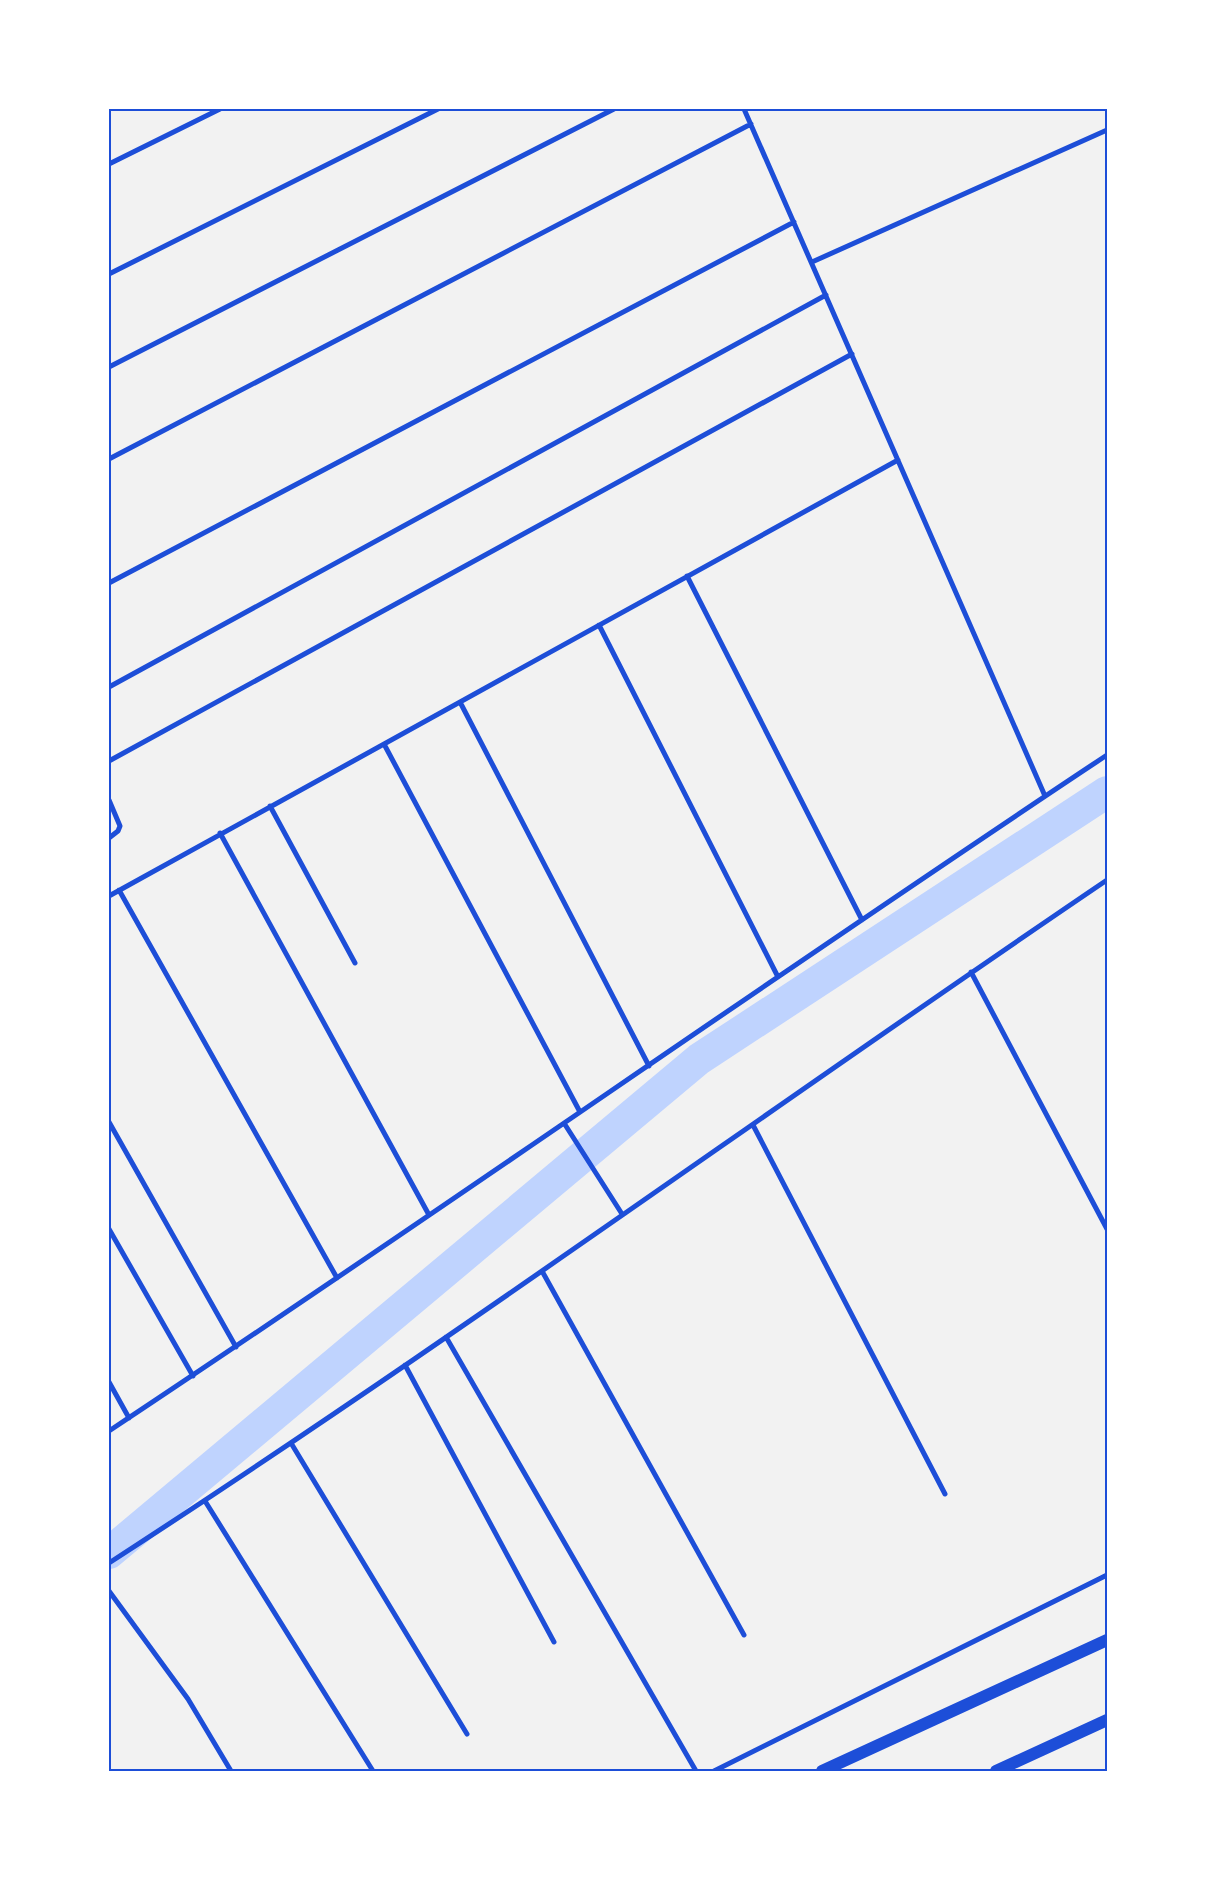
<svg xmlns="http://www.w3.org/2000/svg" width="1216" height="1880" font-family="Overpass,sans-serif">
<rect width="100%" height="100%" fill="#f2f2f2"/>
<g fill="none" stroke-linecap="round" stroke-linejoin="round">
<path stroke="#bfd3fe" stroke-width="32" d="M109,1553L699,1059L1107,792"/>
<path stroke="#1d4ed8" stroke-width="5" d="M744,109L1045,796
M109,164L220,109
M812,262L1107,130
M109,274L438,109
M109,367L614,109
M109,459L751,124
M687,576L862,920
M109,583L794,222
M599,625L778,977
M109,687L826,295
M460,702L649,1066
M384,744L580,1112
M109,761L852,354
M109,800L120,826L118,831L109,838
M270,806L355,963
M220,833L429,1215
M119,890L337,1278
M109,896L898,460
M971,972L1107,1229
M109,1122L236,1347
M564,1123L622,1214
M753,1125L945,1494
M109,1229L193,1376
M542,1271L744,1635
M446,1337L696,1771
M405,1365L554,1642
M109,1382L129,1418
M109,1431C444,1209 772,977 1107,755
M291,1443L467,1734
M205,1501L373,1771
M109,1563C447,1344 773,1106 1107,880
M109,1591L188,1699L231,1771
M714,1771L1107,1575"/>
<path stroke="#1d4ed8" stroke-width="12" d="M822,1771L1107,1640
M996,1771L1107,1720"/>
</g>
<rect width="1216" height="1880" fill="none" stroke="#ffffff" stroke-width="220"/>
<rect x="110" y="110" width="996" height="1660" fill="none" stroke="#1d4ed8" stroke-width="2"/>
</svg>
